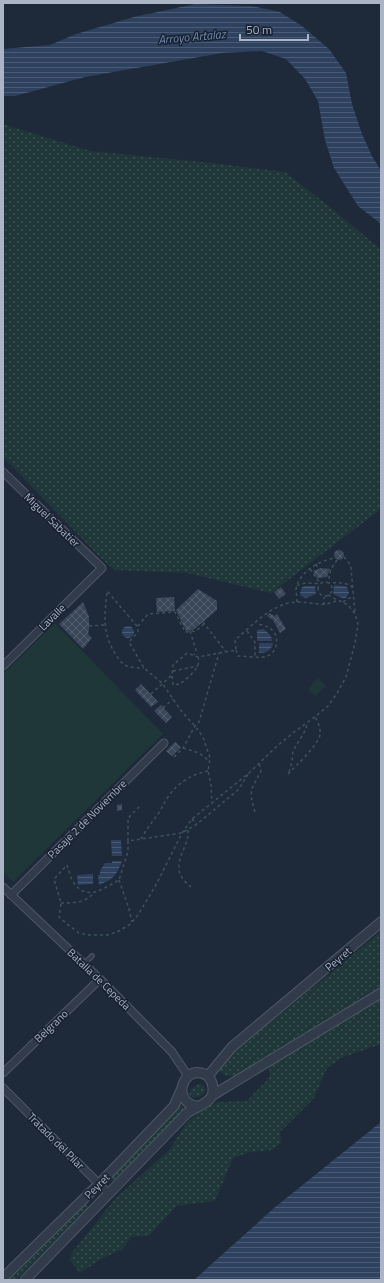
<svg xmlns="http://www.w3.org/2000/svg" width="384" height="1283" font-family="'Titillium Web',sans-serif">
<defs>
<pattern id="grass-dots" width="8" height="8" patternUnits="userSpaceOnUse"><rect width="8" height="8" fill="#20373a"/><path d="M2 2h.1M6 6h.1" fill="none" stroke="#3e5255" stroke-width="1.8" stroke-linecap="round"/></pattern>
<pattern id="water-rules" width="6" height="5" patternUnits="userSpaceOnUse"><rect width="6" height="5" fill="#2e4260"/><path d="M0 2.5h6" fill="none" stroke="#4a5b75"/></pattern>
<pattern id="building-cross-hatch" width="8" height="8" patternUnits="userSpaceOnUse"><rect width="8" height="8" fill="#394759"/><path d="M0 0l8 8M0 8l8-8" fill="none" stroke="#535f6f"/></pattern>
</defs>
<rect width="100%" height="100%" fill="#1e2939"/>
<path fill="url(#grass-dots)" d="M3,124L90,151L212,163L285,172L331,208L379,248H381V509L271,593L187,573L115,570L104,561L3,457Z
M381,931V986L237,1076C229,1076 221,1077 218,1068L228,1057L355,953Z
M381,1000V1044L341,1058L327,1068L314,1098L280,1132L281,1143L272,1150L250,1152L233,1158L215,1201L176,1206L149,1236L131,1237L123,1249L101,1259L80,1273L70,1260L71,1254L115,1199L170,1149L187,1122L209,1105L219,1102L247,1101L270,1077L269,1067L334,1027Z
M199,1084L203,1085C211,1093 198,1099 191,1097L189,1094L191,1089Z
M181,1105L184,1109L113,1183L110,1179Z
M86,1204L89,1207L16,1280H9Z"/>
<path fill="#20373a" d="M55,623L163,734L13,882L3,872V674Z
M318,678L326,686L315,696L308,689Z"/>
<path fill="url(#water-rules)" d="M195,4L251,6L280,12L302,26L329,49L346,73L352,104L362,134L372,156L381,171V224L358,206L334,168L325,140L318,101L305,79L286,59L262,51L222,53L85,77L15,96H3V49L50,45L76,34L134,17Z
M334,585L345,586L347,587L349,593L346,598H342L333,594Z
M305,586H315L316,594L306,598L301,596L300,593L302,587Z
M122 632a6 6 0 1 1 12 0a6 6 0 1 1-12 0Z
M264,629L271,636L272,641H257V630Z
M259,643H273C272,650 266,653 259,653Z
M111,840H121L122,856H112Z
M112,861H122C116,876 114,879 99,885L98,875H100V871L105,863H112Z
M93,874V884L78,885L77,875Z
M381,1122V1280H194L274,1208Z"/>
<path fill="url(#building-cross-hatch)" d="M334 555a5 5 0 1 1 10 0a5 5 0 1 1-10 0Z
M321,568L330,569L327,577L317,578L313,571Z
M281,587L286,594L279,599L274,592Z
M198,589L217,601V610L193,630L186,631L176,610Z
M174,597L175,611L157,612L156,598Z
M83,602L89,617V629L88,634L92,638L83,649L59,624Z
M269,613L274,616L277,614L286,629L280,633L273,620L267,616Z
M141,684L158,702L151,707L135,690Z
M161,705L172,717L166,723L154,711Z
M175,742L181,747L172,756L166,751Z
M122,804V810L117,811V805Z"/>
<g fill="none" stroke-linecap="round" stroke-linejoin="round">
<defs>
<path id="service" d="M84,964L92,956"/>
<path id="minor" d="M3,472L102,568L3,666
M3,887L100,979L172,1052L188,1076
M11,895L164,743
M3,1073L100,979
M3,1088L109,1194"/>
<path id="tertiary" d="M208,1076L232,1047L381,922
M213,1095L381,993
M3,1278L99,1184L174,1106L182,1088
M25,1280L187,1113C200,1104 218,1102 212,1083C210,1077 206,1074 201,1073C182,1069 172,1101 196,1106"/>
</defs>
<use href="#service" stroke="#4f5867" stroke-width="5.5"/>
<use href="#minor" stroke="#4f5867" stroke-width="9"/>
<use href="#tertiary" stroke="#4f5867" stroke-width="11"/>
<path stroke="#3d5457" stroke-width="1.5" stroke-dasharray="3 3" stroke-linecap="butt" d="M344,557L349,563L351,568L355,614
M337,560L331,569L328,583C337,583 345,581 353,588
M316,564L318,568
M310,569L320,583
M318 589a7 7 0 1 1 14 0a7 7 0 1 1-14 0Z
M297,586C303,582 314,583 321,584
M328,595L337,600
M297,602C297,598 296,593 296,589C300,571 319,561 335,558
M343,602L353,596
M324,605V597
M203,622L226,652
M204,624L196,631L185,632L175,612L148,614L138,626V632L129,642L144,668L162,683L182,712L195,726L203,737L210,758L208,771L211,785L212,802
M89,626L104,625
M137,626L107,591C105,613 102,628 112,648C115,654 120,662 125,665C130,668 138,668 144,668
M190,631L196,650L194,655
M247,631L255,642V656
M236,650L238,656C245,656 261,659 267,656C277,653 279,639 274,632C269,626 263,625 256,624
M173,671L198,666
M172,676L173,685L180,684C188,677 202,668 198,657
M151,694L172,675L173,665L187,653L198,657L236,650L235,640C253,625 273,602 298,602C315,602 321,608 338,600L348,605L355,614L358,624L355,643L346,677L336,695L328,706L316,716L293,733L277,746L249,773L192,819L182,833L157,883L147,900L136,918L129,925L117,932L107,935H89L79,933L67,924L59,917L61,903L54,879L67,865C69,870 70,878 74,883C87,902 104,888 119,880L128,851V841L182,833L197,824L238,790L249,773
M163,708L173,699
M183,748C193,751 203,753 209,762
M174,757L183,748L195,726L199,722L219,653
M289,772L292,762L293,751L306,729L307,723
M288,774C296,766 318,745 320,735C321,729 318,722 315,717
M255,812C248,788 251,791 261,771L259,763
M192,819L197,824
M188,830C190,845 173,860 181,876C183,880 187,884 191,887
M141,839C146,830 152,822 158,814C162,808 164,803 168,797C177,783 192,774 208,771
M128,841V818L139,807
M119,880L129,909L132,922
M61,903C71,903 87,903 93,893"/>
<use href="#service" stroke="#323b49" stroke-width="3.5"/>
<use href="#minor" stroke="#323b49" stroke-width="7"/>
<use href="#tertiary" stroke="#323b49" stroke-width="9"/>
</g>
<g text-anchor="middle" stroke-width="3" stroke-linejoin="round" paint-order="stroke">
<g font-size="11" fill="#acb5c6" stroke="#17202e">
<text transform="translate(52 520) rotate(44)" y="4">Miguel Sabatier</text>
<text transform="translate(52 617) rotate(-45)" y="4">Lavalle</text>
<text transform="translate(87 819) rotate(-45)" y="4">Pasaje 2 de Noviembre</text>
<text transform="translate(338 959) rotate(-40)" y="4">Peyret</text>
<text transform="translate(99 979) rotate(44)" y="4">Batalla de Cepeda</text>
<text transform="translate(51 1026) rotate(-44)" y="4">Belgrano</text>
<text transform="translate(56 1141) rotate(45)" y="4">Tratado del Pilar</text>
<text transform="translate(97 1186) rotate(-45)" y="4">Peyret</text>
</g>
<g font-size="12" font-style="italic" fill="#718cb2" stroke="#17202e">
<text transform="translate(192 37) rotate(-5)" y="4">Arroyo Artalaz</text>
</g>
</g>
<rect width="384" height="1283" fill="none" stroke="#acb5c6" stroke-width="8"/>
<path d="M240 34v6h68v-6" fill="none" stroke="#acb5c6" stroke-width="2"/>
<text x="246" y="34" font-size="12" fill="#acb5c6" stroke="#17202e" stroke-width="3" paint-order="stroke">50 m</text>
</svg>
